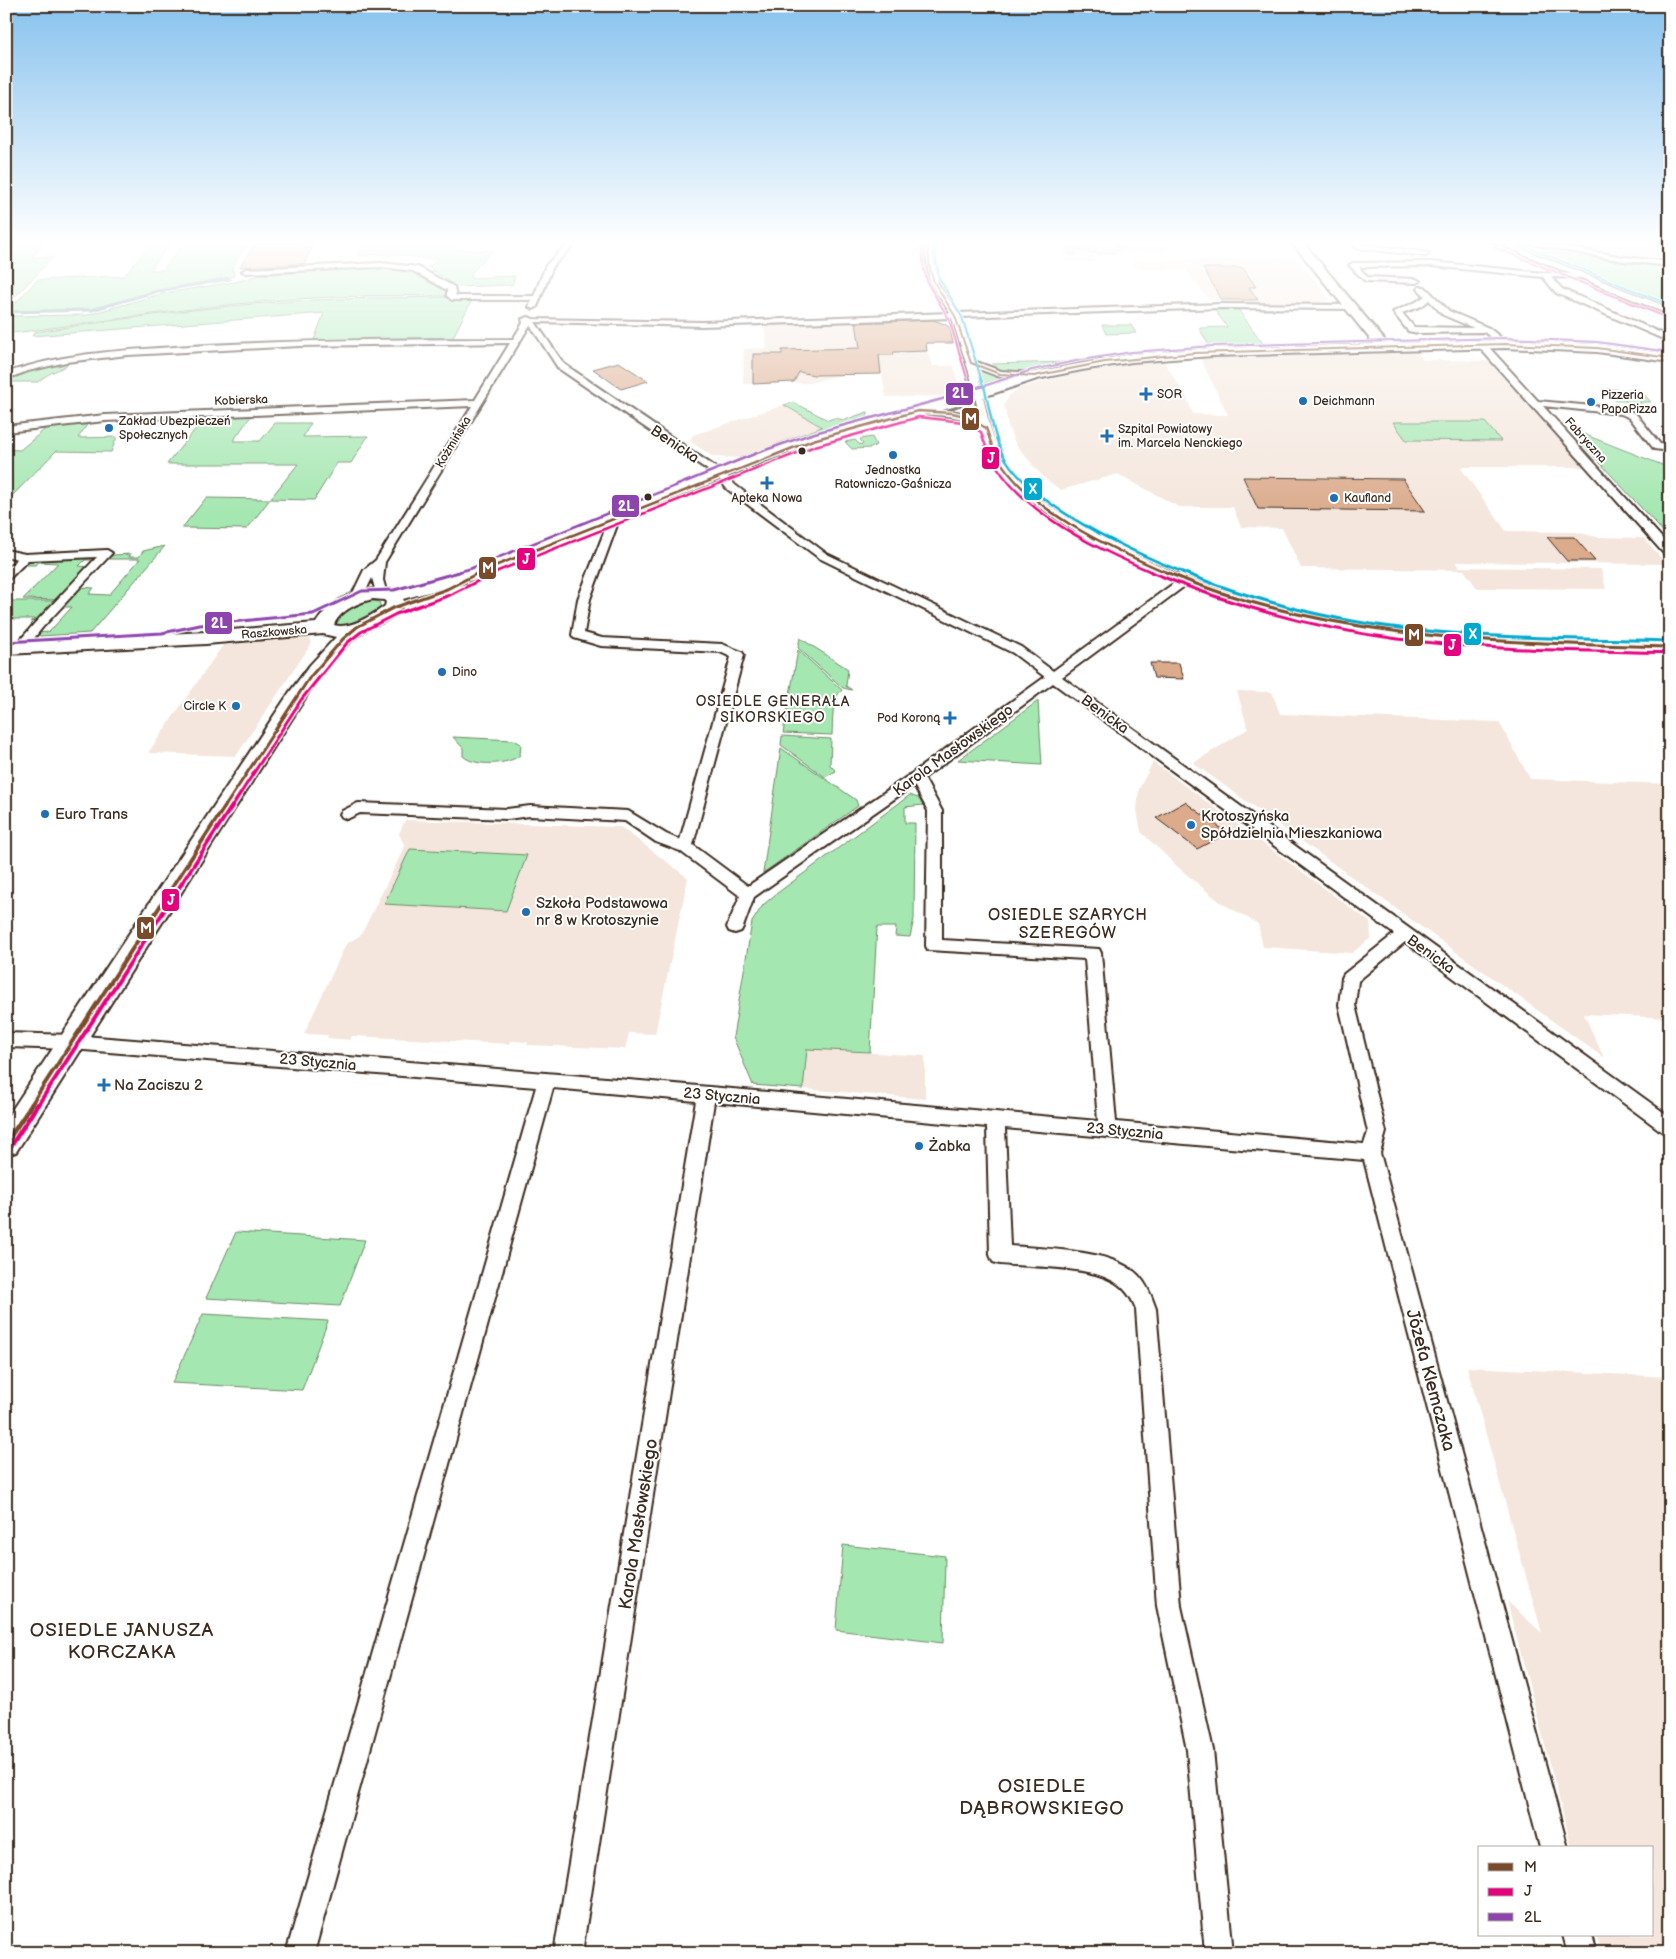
<svg xmlns="http://www.w3.org/2000/svg" width="1676" height="1959" font-family="'Balsamiq Sans',sans-serif">
<rect width="100%" height="100%" fill="#fff"/>
<filter id="ink" filterUnits="userSpaceOnUse"><feTurbulence type="fractalNoise" baseFrequency=".02" numOctaves="2"/><feDisplacementMap in="SourceGraphic" scale="10" xChannelSelector="R" yChannelSelector="G"/><feConvolveMatrix kernelMatrix="1 2 1 2 8 2 1 2 1" color-interpolation-filters="sRGB"/></filter>
<g filter="url(#ink)">
<path fill="#f4e6dc" d="M1064,241H1165L1168,249V251L1128,252V254H1092L1095,262H1066Z
M1558,241H1670V261L1634,258L1559,245Z
M1295,257L1326,294L1328,300L1313,304L1217,303L1215,300H1209L1186,270L1136,268L1131,261Z
M927,320L941,322L950,328L953,343H924L933,366H954L960,393L955,396L886,397L882,374L840,375L809,383L743,384L744,349L767,348L764,324Z
M1417,352L1423,360L1488,361L1584,467H1460L1506,531L1576,532L1597,537L1644,538L1666,564L1456,562L1460,567L1601,569L1606,589L1477,588L1464,570L1301,568L1282,528L1241,527L1233,507H1179L1118,474L1061,490L1044,478L1016,445L1009,429L1004,405L1010,395L1020,388L1056,378L1106,367L1163,360L1187,399L1193,414L1228,415L1200,358Z
M784,405L823,427L739,458L713,457L690,441L693,435Z
M301,636L309,638L312,643L236,756L148,753L223,645Z
M1237,691L1272,692L1280,714L1499,722L1530,779L1670,784V1018L1584,1014L1604,1058L1193,763L1248,729Z
M1153,762L1370,922L1371,938L1352,953L1263,947L1258,924L1220,902L1180,869L1141,832L1137,810L1139,789Z
M405,820L621,827L688,878L655,1034L629,1033L625,1049L527,1045L528,1042L511,1041L510,1044L352,1036L350,1040L327,1038L328,1035L304,1034L346,944L361,935L405,846L399,834Z
M807,1049L925,1056V1099L803,1089Z
M1467,1367L1670,1377V1953H1600L1596,1935H1652V1848H1572L1507,1601L1542,1633Z"/>
<path fill="#a5e7b1" stroke="#708868" d="M6,241H47L32,257H53L6,306Z
M153,241H173L150,270H163L185,241H248L231,270H233L234,276L163,290L91,309L7,312L37,280L124,276Z
M365,241H451L450,243H455L450,249L493,251L472,272L471,278L515,276L512,285L457,287L428,267L438,260L391,254L388,257L386,254L359,256Z
M1067,241H1072L1073,245C1084,253 1108,256 1118,246L1117,241H1123L1124,246C1113,258 1088,254 1075,249L1076,255H1070Z
M1537,250L1634,264L1670,266V290L1668,291L1670,292V305L1536,252Z
M375,266H380L377,269L404,271L408,269L446,289L448,293L445,296C387,295 329,296 270,301C182,308 94,323 6,334V317L13,316L87,315L165,293L235,282L260,275L374,268Z
M446,297L452,300H472L452,339L314,340L324,313L32,336L35,332C117,320 199,307 282,302C336,298 391,298 446,297Z
M1237,308L1265,346L1210,347L1199,328L1227,327L1214,309Z
M1102,325H1131L1136,333L1106,334Z
M72,361C59,372 51,370 38,382H6V379L41,366Z
M1066,362L1021,372L996,369L992,364Z
M980,371H982L1014,378L988,385L984,383Z
M1606,389L1640,390L1651,402H1640L1643,406L1629,405L1626,401H1616Z
M793,402L828,420L834,418L845,420L867,412L869,413L866,418L823,429L739,458L822,427L784,405Z
M251,416L233,441H260L275,423H311L303,437L368,436L351,463H337L314,500L270,499L247,529L182,528L206,498L270,499L298,464H167L197,427L221,426L227,417Z
M1393,422H1485L1501,441L1406,440Z
M87,425L78,438L117,437L111,452L56,451L6,502V449L20,450L49,426Z
M1568,428L1670,468V536H1667Z
M872,437L876,445L871,448L852,449L845,442L855,440L859,444L862,445L863,444L860,439Z
M165,546L90,633L40,636L37,633L49,632L72,607H62L79,587L94,588L89,594L109,595L140,559H105L114,555L131,554L129,557H139L143,551Z
M94,555L97,557V560H85L79,566L90,567L60,600L23,599L58,563L39,562L35,565H20L27,560Z
M369,600L379,602L381,607C369,614 348,628 334,624C343,611 354,605 369,600Z
M6,601H58L43,618L31,622L34,619H6Z
M800,638L848,669L846,686L852,690L843,688L798,648Z
M798,650L842,690C831,698 833,722 832,735L783,733Z
M1038,701L1042,765L958,760Z
M782,736L831,739L830,765L836,771L825,777L781,745Z
M453,737L514,740L521,744L520,755C509,765 474,767 463,756V748Z
M781,748L856,800L858,806L763,873Z
M910,795L918,798L923,805L905,807V823H915L914,919L910,937L895,936L896,927H877L870,1052L807,1049L803,1089L753,1085L733,1037L752,922L763,905L776,894Z
M410,849L527,855L506,911L384,904Z
M236,1232L365,1240L340,1306L206,1298Z
M203,1314L328,1321L302,1390L172,1383Z
M843,1545L945,1556L943,1643L836,1630Z"/>
<g fill="none" stroke-linecap="round" stroke-linejoin="round">
<path stroke="#7192a0" stroke-width="3" d="M9,312L92,310L158,291L230,279"/>
</g>
<path fill="#dbab8c" stroke="#3b2a1e" d="M315,241L304,264L240,267L254,244Z
M1203,268H1243L1256,287H1249L1258,300H1222Z
M933,320L945,324L950,328L953,343H926L927,351L894,352L892,355H879L881,374L814,375L799,372L794,382L753,384V354H782V350L860,348L856,323Z
M619,362L648,381L621,389L593,369Z
M1243,477L1403,479L1425,511L1258,509Z
M1547,537H1574L1595,561H1567Z
M1150,663H1179L1184,679L1154,678Z
M1185,802L1227,833L1197,849L1156,818Z"/>
<g fill="none" stroke-linecap="round" stroke-linejoin="round">
<defs>
<path id="minor" d="M571,241H578L553,266L537,307L533,309L529,307L532,300H452L447,296V290L413,271L381,267L246,273L242,271L246,269L381,263L418,267L454,287L456,296H534L546,265Z
M924,241H930L938,283L958,313L1222,304L1351,305L1355,307L1351,309L1222,308L960,317L974,361L1001,371L1034,373L1038,376L1034,379L1000,377L976,368C986,399 987,436 1007,464C1032,500 1075,523 1113,543C1189,583 1270,609 1354,624C1458,642 1565,640 1670,643V651C1565,647 1458,649 1355,631C1297,621 1241,605 1186,585L1062,677L1670,1117V1135L1664,1133L1405,942L1358,981L1355,1005L1386,1132L1380,1153L1568,1848H1540L1364,1160L1005,1128L1010,1246C1045,1249 1112,1249 1138,1275C1147,1284 1152,1297 1156,1309L1181,1606L1213,1750L1233,1953H1205L1187,1750L1157,1606L1136,1309C1131,1296 1124,1286 1111,1280C1085,1266 1031,1267 1000,1264L993,1262L990,1255L987,1127L714,1102L582,1953H554L696,1101L553,1088L314,1953H286L536,1087L72,1049L6,1047V1033L72,1035L583,1076L1098,1121L1085,959L928,950L926,946L928,811L914,785L754,897L743,927L741,931L735,933L729,931L727,927L740,896L680,851L656,842L625,821L530,816L507,819L360,813L347,819L342,817L340,814L342,811L358,803L507,809L530,806L628,811L666,834L680,840L731,657L720,652L601,646L574,638L572,635L578,599L610,517L615,514L620,517L590,599L584,633L602,638L722,644L742,652L744,655L693,845L748,886L911,774L1045,677L1013,653L819,558L727,489L718,477L558,368L530,325L385,562L383,580L387,594L385,596H377L372,578L362,599L356,602L350,599L364,570L376,560L472,406L105,421L6,432V426L105,415L475,400L510,343L299,346L128,355L66,362L28,371L6,379V373C65,352 128,350 190,346C298,340 406,339 513,339L523,323L522,319L529,317L533,319L702,322L950,313L930,283ZM952,318L972,382L980,420C960,410 940,409 918,408L915,409V413C935,417 955,413 974,424C985,431 985,443 990,453C996,463 1003,473 1010,481C1050,524 1123,560 1177,581L1053,671L1021,647L827,554L735,485L724,473L564,364L535,322L702,326ZM1053,683L1394,934L1344,974L1342,978L1339,1005L1368,1132L1364,1144L1116,1122L1101,953L1099,949L942,940V811L924,778Z
M1348,241H1355L1359,244L1425,252L1429,254L1425,256L1357,248Z
M1514,241H1529L1624,257L1670,262V266L1624,261Z
M1431,262L1545,273L1585,274L1586,276L1582,278L1551,277L1562,289L1670,337V342L1556,293L1543,277L1431,266L1359,267L1367,277L1416,279L1420,281L1416,283L1365,281L1349,265L1353,263Z
M1419,287H1425L1449,311L1489,328L1509,344L1502,346L1484,332L1418,333L1408,331L1393,312L1416,302L1425,296L1418,289ZM1429,300L1443,315L1474,328L1414,327L1402,313L1422,306Z
M1479,343H1485L1538,401L1626,409L1636,414L1660,444L1670,445V451L1654,449L1630,418L1621,414L1543,406L1670,547V557L1666,556L1479,347Z
M6,550L25,554L107,550L112,553L42,628L24,651H16L14,648L16,645L34,624L97,557L28,560L10,578L6,579V569L17,559L6,556Z
M1563,1935H1591L1596,1953H1568Z"/>
<path id="tertiary" d="M1492,241H1503L1670,308V315Z"/>
<path id="primary" d="M1291,241H1302L1387,343L1505,340L1597,344L1670,354V362L1597,352L1505,348L1212,356L1132,362L1082,370L1037,379L953,407L818,443L764,462L480,578L403,599L404,601C398,620 377,623 362,633C344,643 322,675 309,692L16,1152L6,1155V1119L289,693L310,665L336,637L323,634L206,644L6,654V642L206,632L316,623C329,603 349,592 373,589C382,588 391,591 401,589L468,570L754,456L808,437L943,401L1029,373L1132,354L1212,348L1374,344ZM373,599L384,600L386,602L385,606C373,615 349,630 334,625C339,611 359,602 373,599Z"/>
</defs>
<use href="#minor" stroke="#3b2a1e" stroke-width="4"/>
<use href="#tertiary" stroke="#3b2a1e" stroke-width="4"/>
<use href="#primary" stroke="#3b2a1e" stroke-width="4"/>
<use href="#minor" fill="#fff" fill-rule="evenodd"/>
<use href="#tertiary" fill="#fff" fill-rule="evenodd"/>
<use href="#primary" fill="#fff" fill-rule="evenodd"/>
<defs>
<path id="bus-1-far4" d="M927,241L930,269L934,282L955,316L971,363L1000,374L1034,376L1105,362L1194,353L1505,344L1597,348L1670,358"/>
<path id="bus-1-far3" d="M477,573L813,440L918,411L952,413L965,416L986,428C989,436 991,445 995,453C1028,512 1109,547 1168,573"/>
<path id="bus-1-far2" d="M1166,572C1328,641 1497,642 1670,647
M224,808L310,677L343,639L357,627L393,608L447,589L480,572"/>
<path id="bus-1-far1" d="M31,1105L225,806"/>
<path id="bus-1" d="M6,1143L32,1104"/>
<path id="bus-2-far4" d="M921,242L924,270L928,284L949,319L970,388
M1494,247L1668,318"/>
<path id="bus-2-far3" d="M970,386L973,397
M493,573L815,446L919,417L963,422L981,432C1001,505 1089,545 1154,573"/>
<path id="bus-2-far2" d="M1151,572C1230,605 1313,628 1398,639C1488,651 1579,650 1670,653
M231,808L301,700L347,643L361,632L396,614L450,595L496,572"/>
<path id="bus-2-far1" d="M38,1105L232,806"/>
<path id="bus-2" d="M11,1146L38,1104"/>
<path id="bus-3-far2" d="M978,388L1032,370L1081,360L1132,352L1212,346L1505,338L1597,342L1670,352"/>
<path id="bus-3-far1" d="M455,573L472,568L757,453L811,434L946,398L981,386"/>
<path id="bus-3" d="M6,642L162,633L200,625L313,614L362,591L394,590L459,572"/>
<path id="bus-4-far2" d="M933,241L939,278L962,317L984,388
M1512,241L1670,305"/>
<path id="bus-4-far1" d="M984,386C990,409 992,432 1002,453C1030,506 1130,551 1185,573"/>
<path id="bus-4" d="M1182,572C1241,595 1301,613 1364,623C1465,639 1568,638 1670,641"/>
</defs>
<use href="#bus-1-far4" stroke="#fff" stroke-width="4"/>
<use href="#bus-1-far3" stroke="#fff" stroke-width="5"/>
<use href="#bus-1-far2" stroke="#fff" stroke-width="6"/>
<use href="#bus-1-far1" stroke="#fff" stroke-width="8"/>
<use href="#bus-1" stroke="#fff" stroke-width="8"/>
<use href="#bus-2-far4" stroke="#fff" stroke-width="4"/>
<use href="#bus-2-far3" stroke="#fff" stroke-width="5"/>
<use href="#bus-2-far2" stroke="#fff" stroke-width="6"/>
<use href="#bus-2-far1" stroke="#fff" stroke-width="8"/>
<use href="#bus-2" stroke="#fff" stroke-width="8"/>
<use href="#bus-3-far2" stroke="#fff" stroke-width="4"/>
<use href="#bus-3-far1" stroke="#fff" stroke-width="5"/>
<use href="#bus-3" stroke="#fff" stroke-width="6"/>
<use href="#bus-4-far2" stroke="#fff" stroke-width="4"/>
<use href="#bus-4-far1" stroke="#fff" stroke-width="5"/>
<use href="#bus-4" stroke="#fff" stroke-width="6"/>
<use href="#bus-1-far4" stroke="#7a4b2a" stroke-width="2"/>
<use href="#bus-1-far3" stroke="#7a4b2a" stroke-width="2.5"/>
<use href="#bus-1-far2" stroke="#7a4b2a" stroke-width="3"/>
<use href="#bus-1-far1" stroke="#7a4b2a" stroke-width="4"/>
<use href="#bus-1" stroke="#7a4b2a" stroke-width="4.5"/>
<use href="#bus-2-far4" stroke="#e5007d" stroke-width="2"/>
<use href="#bus-2-far3" stroke="#e5007d" stroke-width="2.5"/>
<use href="#bus-2-far2" stroke="#e5007d" stroke-width="3"/>
<use href="#bus-2-far1" stroke="#e5007d" stroke-width="4"/>
<use href="#bus-2" stroke="#e5007d" stroke-width="4.5"/>
<use href="#bus-3-far2" stroke="#8e44ad" stroke-width="2"/>
<use href="#bus-3-far1" stroke="#8e44ad" stroke-width="2.5"/>
<use href="#bus-3" stroke="#8e44ad" stroke-width="3"/>
<use href="#bus-4-far2" stroke="#00a9ce" stroke-width="2"/>
<use href="#bus-4-far1" stroke="#00a9ce" stroke-width="2.5"/>
<use href="#bus-4" stroke="#00a9ce" stroke-width="3"/>
</g>
</g>
<linearGradient id="sky" x2="0" y2="1"><stop stop-color="#87c2ee"/><stop offset="0.47" stop-color="#fff"/><stop offset="1" stop-color="#fff" stop-opacity="0"/></linearGradient>
<rect width="1676" height="515" fill="url(#sky)"/>
<g fill="#1f6fb2" stroke="#fff" stroke-width="2">
<path d="M1143.5 386.5h5v5h5v5h-5v5h-5v-5h-5v-5h5z"/>
<circle cx="1303" cy="401" r="5"/>
<circle cx="1591" cy="402" r="5"/>
<circle cx="109" cy="428" r="5"/>
<path d="M1104.5 428.5h5v5h5v5h-5v5h-5v-5h-5v-5h5z"/>
<circle cx="893" cy="455" r="5"/>
<path d="M764.5 475.5h5v5h5v5h-5v5h-5v-5h-5v-5h5z"/>
<circle cx="1334" cy="498" r="5"/>
<circle cx="442" cy="672" r="5"/>
<circle cx="236" cy="706" r="5"/>
<path d="M947.5 710.5h5v5h5v5h-5v5h-5v-5h-5v-5h5z"/>
<circle cx="45" cy="814" r="5"/>
<circle cx="1191" cy="825" r="5"/>
<circle cx="526" cy="912" r="5"/>
<path d="M101.5 1077.5h5v5h5v5h-5v5h-5v-5h-5v-5h5z"/>
<circle cx="919" cy="1146" r="5"/>
</g>
<g fill="#3b2a1e" stroke="#fff" stroke-width="2">
<circle cx="802" cy="451" r="4.5"/>
<circle cx="648" cy="497" r="4.5"/>
</g>
<g text-anchor="middle" stroke-width="4" stroke-linejoin="round" paint-order="stroke">
<g font-size="12" fill="#3b2a1e" stroke="#fff" text-anchor="start">
<text x="1157" y="398">SOR</text>
<text x="1601" y="399">Pizzeria<tspan x="1601" dy="14">PapaPizza</tspan></text>
<text x="1313" y="405">Deichmann</text>
<text x="119" y="425">Zakład Ubezpieczeń<tspan x="119" dy="14">Społecznych</tspan></text>
<text x="1118" y="433">Szpital Powiatowy<tspan x="1118" dy="14">im. Marcela Nenckiego</tspan></text>
<text x="893" y="474" text-anchor="middle">Jednostka<tspan x="893" dy="14">Ratowniczo-Gaśnicza</tspan></text>
<text x="767" y="502" text-anchor="middle">Apteka Nowa</text>
<text x="1344" y="502">Kaufland</text>
<text x="452" y="676">Dino</text>
<text x="226" y="710" text-anchor="end">Circle K</text>
<text x="940" y="722" text-anchor="end">Pod Koroną</text>
</g>
<g font-size="12" fill="#3b2a1e" stroke="#fff">
<text transform="translate(241 400) rotate(-2)" y="4">Kobierska</text>
<text transform="translate(1586 440) rotate(48)" y="4">Fabryczna</text>
<text transform="translate(453 442) rotate(-59)" y="4">Koźmińska</text>
<text transform="translate(274 632) rotate(-5)" y="4">Raszkowska</text>
</g>
<g font-size="14" letter-spacing="1" fill="#3b2a1e" stroke="#fff">
<text x="773" y="706">OSIEDLE GENERAŁA<tspan x="773" dy="16">SIKORSKIEGO</tspan></text>
</g>
<g font-size="15" fill="#3b2a1e" stroke="#fff">
<text transform="translate(675 444) rotate(34)" y="5">Benicka</text>
<text transform="translate(1105 714) rotate(36)" y="5">Benicka</text>
<text transform="translate(953 750) rotate(-36)" y="5">Karola Masłowskiego</text>
<text transform="translate(1431 954) rotate(36)" y="5">Benicka</text>
<text transform="translate(318 1062) rotate(5)" y="5">23 Stycznia</text>
<text transform="translate(722 1096) rotate(5)" y="5">23 Stycznia</text>
<text transform="translate(1125 1131) rotate(5)" y="5">23 Stycznia</text>
</g>
<g font-size="15" fill="#3b2a1e" stroke="#fff" text-anchor="start">
<text x="55" y="819">Euro Trans</text>
<text x="1201" y="821">Krotoszyńska<tspan x="1201" dy="17">Spółdzielnia Mieszkaniowa</tspan></text>
<text x="536" y="908">Szkoła Podstawowa<tspan x="536" dy="17">nr 8 w Krotoszynie</tspan></text>
<text x="114" y="1090">Na Zaciszu 2</text>
<text x="929" y="1151">Żabka</text>
</g>
<g font-size="16" letter-spacing="1" fill="#3b2a1e" stroke="#fff">
<text x="1068" y="920">OSIEDLE SZARYCH<tspan x="1068" dy="18">SZEREGÓW</tspan></text>
</g>
<g font-size="18" fill="#3b2a1e" stroke="#fff">
<text transform="translate(1431 1380) rotate(75)" y="6">Józefa Klemczaka</text>
<text transform="translate(638 1524) rotate(-81)" y="6">Karola Masłowskiego</text>
</g>
<g font-size="19" letter-spacing="1" fill="#3b2a1e" stroke="#fff">
<text x="122" y="1636">OSIEDLE JANUSZA<tspan x="122" dy="22">KORCZAKA</tspan></text>
<text x="1042" y="1792">OSIEDLE<tspan x="1042" dy="22">DĄBROWSKIEGO</tspan></text>
</g>
</g>
<g stroke="#fff" stroke-width="2">
<rect x="945" y="382" width="29" height="24" rx="5" fill="#8e44ad"/>
<rect x="961" y="407" width="19" height="24" rx="5" fill="#7a4b2a"/>
<rect x="981" y="446" width="19" height="24" rx="5" fill="#e5007d"/>
<rect x="1023" y="477" width="20" height="24" rx="5" fill="#00a9ce"/>
<rect x="611" y="494" width="29" height="24" rx="5" fill="#8e44ad"/>
<rect x="516" y="547" width="20" height="24" rx="5" fill="#e5007d"/>
<rect x="478" y="556" width="19" height="24" rx="5" fill="#7a4b2a"/>
<rect x="204" y="611" width="29" height="24" rx="5" fill="#8e44ad"/>
<rect x="1463" y="622" width="19" height="24" rx="5" fill="#00a9ce"/>
<rect x="1404" y="623" width="20" height="24" rx="5" fill="#7a4b2a"/>
<rect x="1443" y="633" width="19" height="24" rx="5" fill="#e5007d"/>
<rect x="161" y="888" width="19" height="24" rx="5" fill="#e5007d"/>
<rect x="136" y="916" width="19" height="24" rx="5" fill="#7a4b2a"/>
</g>
<g font-size="14" text-anchor="middle" font-weight="bold" fill="#fff">
<text x="960" y="398">2L</text>
<text x="971" y="424">M</text>
<text x="991" y="463">J</text>
<text x="1033" y="494">X</text>
<text x="626" y="511">2L</text>
<text x="526" y="564">J</text>
<text x="488" y="573">M</text>
<text x="219" y="628">2L</text>
<text x="1473" y="639">X</text>
<text x="1414" y="640">M</text>
<text x="1452" y="650">J</text>
<text x="171" y="905">J</text>
<text x="146" y="933">M</text>
</g>
<rect width="1676" height="1959" fill="none" stroke="#fff" stroke-width="25"/>
<rect x="12" y="12" width="1651" height="1934" fill="none" stroke="#3b2a1e" stroke-width="2" filter="url(#ink)"/>
<rect x="1478" y="1846" width="175" height="90" fill="#ffffff" stroke="#b1aaa5"/>
<rect x="1488" y="1863" width="25" height="8" fill="#7a4b2a" stroke="#b1aaa5"/>
<text x="1524" y="1872" font-size="15" fill="#3b2a1e">M</text>
<rect x="1488" y="1888" width="25" height="8" fill="#e5007d" stroke="#b1aaa5"/>
<text x="1524" y="1896" font-size="15" fill="#3b2a1e">J</text>
<rect x="1488" y="1913" width="25" height="8" fill="#8e44ad" stroke="#b1aaa5"/>
<text x="1524" y="1922" font-size="15" fill="#3b2a1e">2L</text>
</svg>
